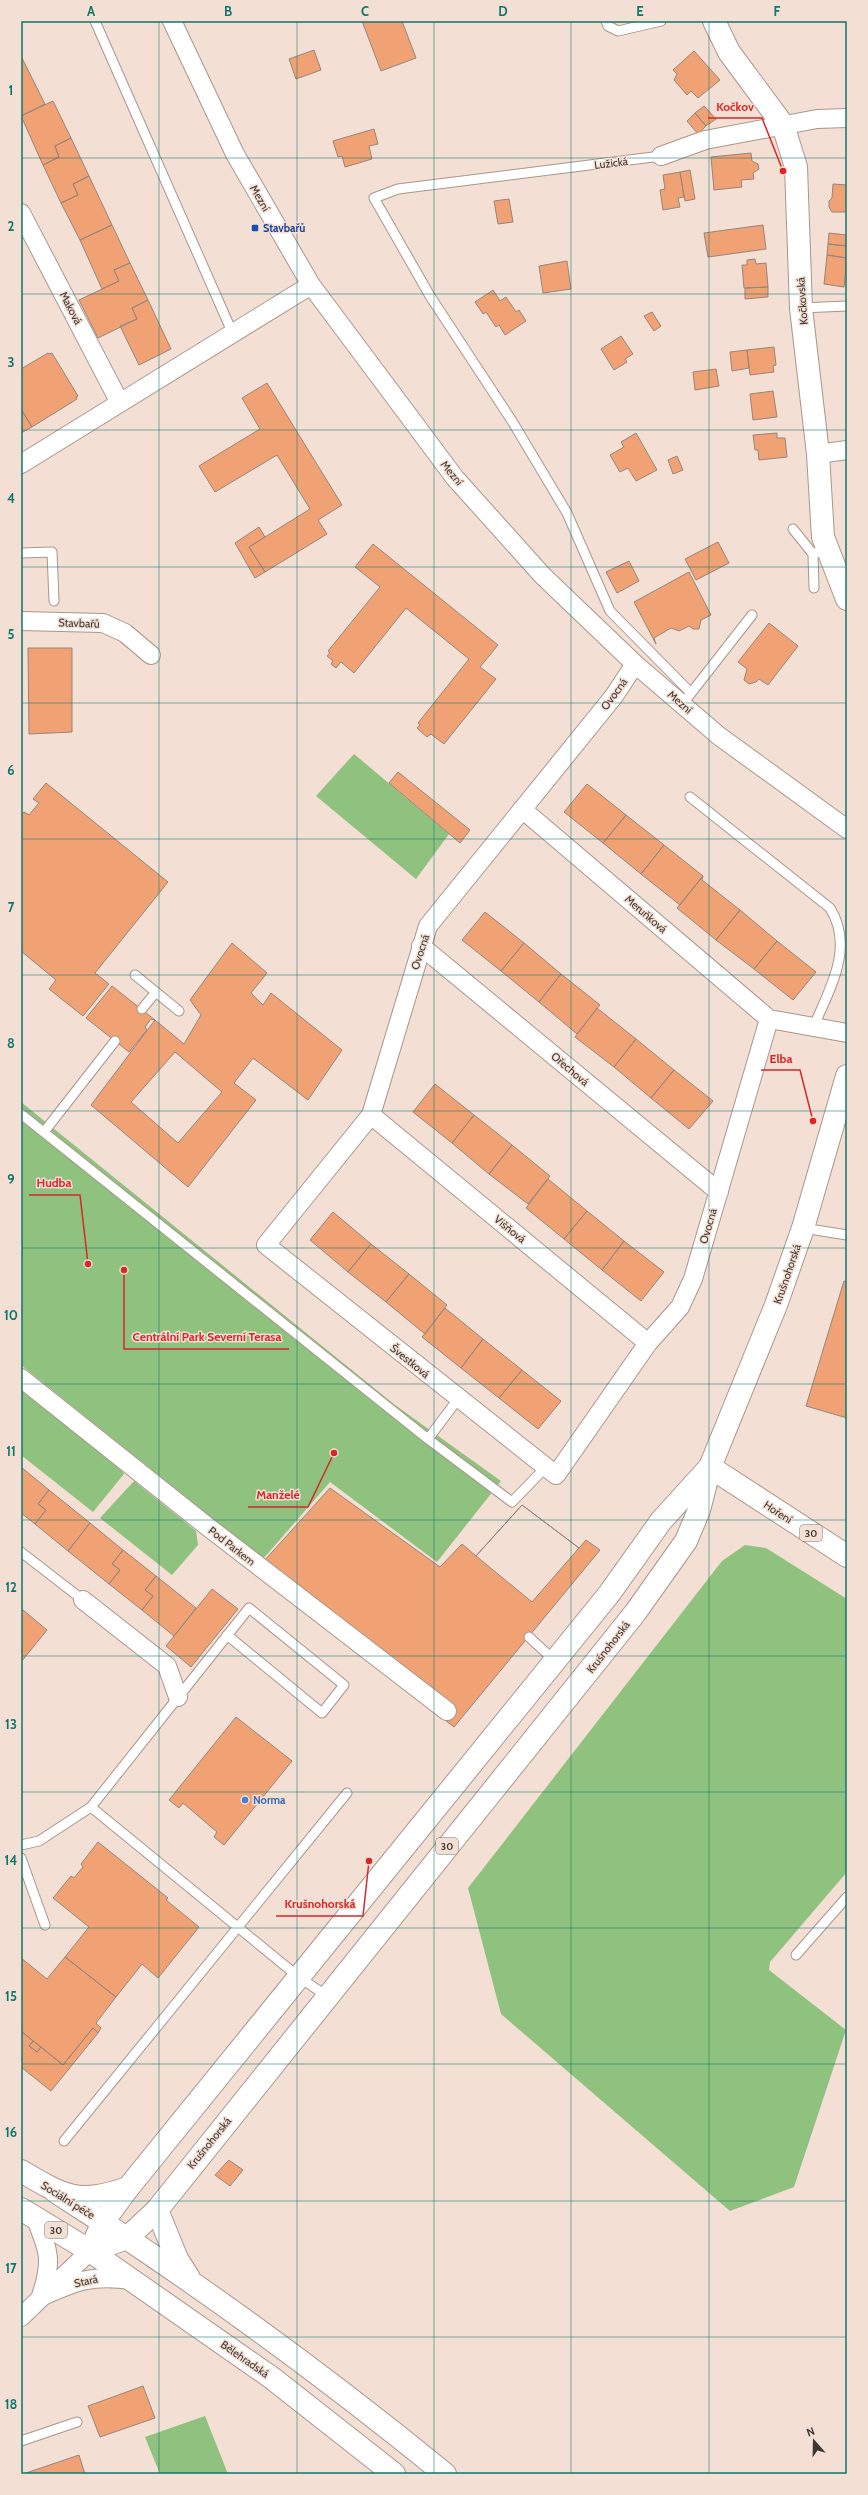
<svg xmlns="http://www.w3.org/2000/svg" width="868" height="2495" font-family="Cabin,sans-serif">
<rect width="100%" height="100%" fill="#f3dfd3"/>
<path fill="#8fc17f" d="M354,754L449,834L416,879L316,796Z
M21,1102L395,1405L501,1481L437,1562L330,1482L263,1559L21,1365Z
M21,1389L121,1469L124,1474L93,1512L21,1455Z
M134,1481L196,1531L198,1545L172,1575L100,1518Z
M745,1545L766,1548L847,1599V1872L770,1962L769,1970L846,2030L794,2187L730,2211L501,2014L468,1888L722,1561Z
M205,2416L228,2474H160L145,2437Z"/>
<path fill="#f0a274" stroke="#98857b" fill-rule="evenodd" d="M362,21H402L416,58L381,71Z
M314,50L321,70L296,79L289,59Z
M694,51L720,80L698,98L691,91L687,95L674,80L677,74L673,70Z
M21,56L45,104L21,116Z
M53,101L71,138L55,146L59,157L43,165L21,116Z
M704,106L716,119L706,126L695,113Z
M695,113L706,126L698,134L687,121Z
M374,129L378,144L369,146L372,159L345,167L342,156L338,157L333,141Z
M71,138L89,176L73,184L78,195L61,203L43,165L59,157L55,146Z
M751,153L752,161L758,164L759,169L753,173L754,179L741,180L742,187L714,190L711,157Z
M690,170L695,199L685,201L680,172Z
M680,172L684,197L678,198L680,207L663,210L660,190L665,189L663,175Z
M89,176L112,225L80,240L61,203L78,195L73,184Z
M833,184L847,185V212H832L829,207V201L832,198Z
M509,199L513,222L498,224L494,201Z
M112,225L130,263L114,270L119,281L102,289L80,240Z
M763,225L766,249L708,257L704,233Z
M829,233L847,235V246L828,244Z
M828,244L847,246V258L827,255Z
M827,255L847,258L844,287L824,284Z
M755,259L756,264L766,263L768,287L744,288L742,265H747V260Z
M567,261L571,289L543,293L539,266Z
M130,263L148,300L132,308L137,319L98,338L79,300L119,281L114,270Z
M768,287V297L745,299V288Z
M493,290L500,301L506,297L516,312L519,310L526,321L505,335L499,325L496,327L486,312L483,314L475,302Z
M148,300L171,349L139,365L120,326L137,319L132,308Z
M652,312L661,326L654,331L644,316Z
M621,336L633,354L625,359L627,362L614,370L601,349Z
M774,347L776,365L773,366L774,372L750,375L747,350Z
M747,350L749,368L732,371L730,352Z
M48,353L49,354L52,353L78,396L76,397L77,399L32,427L21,409V369Z
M716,369L719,386L695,390L693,372Z
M267,383L342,505L318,520L327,534L265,572L249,547L310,509L277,455L215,492L199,466L260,429L242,398Z
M773,391L777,417L753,420L750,394Z
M21,409L32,427L21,433Z
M636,433L657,470L636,481L628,468L620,472L610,455L624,447L621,442Z
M777,433V438H785L787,457L759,460L758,450H755L753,435Z
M677,456L683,470L673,474L668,460Z
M259,527L265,537L249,547L265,572L255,578L235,543Z
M718,542L729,563L696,580L685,559Z
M373,544L498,645L480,667L496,679L444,744L431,734L427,737L417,728L420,725L418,723L469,659L406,608L354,673L341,662L336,668L331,664L333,661L327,656L330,653L328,651L380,587L355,567Z
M629,561L639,581L617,593L606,572Z
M689,572L711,615L701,620L699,629H693L689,626L679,631L671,628L654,638L656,644L634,602Z
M769,623L798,646L768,685L759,679L756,682L749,684L744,680L747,669L738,662Z
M28,648H72V732L29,734Z
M398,772L470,830L460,843L389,783Z
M46,783L168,882L95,973L109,984L83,1016L49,989L56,980L21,951V815L24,812L29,815L39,803L33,799Z
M587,784L626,815L603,843L564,812Z
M626,815L664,845L641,874L603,843Z
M664,845L703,876L680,905L641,874Z
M703,876L702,880L740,910L716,940L677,908Z
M740,910L777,941L754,969L716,940Z
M485,912L524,943L501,971L462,940Z
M777,941L816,972L793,1000L754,969Z
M232,943L267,973L251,993L263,1005L271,993L342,1050L308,1100L253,1058L234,1083L256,1100L188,1187L91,1105L155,1020L184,1044L201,1015L190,1000ZM175,1052L222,1092L178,1143L131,1102Z
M524,943L561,974L539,1002L501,971Z
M561,974L600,1005L577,1034L539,1002Z
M112,986L155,1020L151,1019L145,1027L147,1030L129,1052L86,1018Z
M597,1008L636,1039L614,1067L575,1037Z
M636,1039L674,1070L651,1098L614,1067Z
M674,1070L713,1101L689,1129L651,1098Z
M435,1084L474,1115L452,1143L413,1112Z
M474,1115L512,1145L489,1174L452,1143Z
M512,1145L550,1176L528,1204L489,1174Z
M548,1179L587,1211L564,1239L526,1208Z
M587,1211L624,1241L602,1270L564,1239Z
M333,1212L371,1244L348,1272L310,1240Z
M624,1241L664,1272L641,1301L602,1270Z
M371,1244L409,1274L386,1302L348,1272Z
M409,1274L447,1305L425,1334L386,1302Z
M844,1281L847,1282V1418L806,1406Z
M445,1308L483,1339L461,1368L422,1337Z
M483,1339L522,1370L499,1398L461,1368Z
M522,1370L561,1401L538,1429L499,1398Z
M21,1467L49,1490L38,1504L46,1510L35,1524L21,1513Z
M330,1488L440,1567L462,1544L476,1556L522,1505L579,1548L586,1540L600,1550L454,1727L254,1572Z
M49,1490L90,1523L68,1551L35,1524L46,1510L38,1504Z
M522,1505L579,1548L532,1602L476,1556Z
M90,1523L123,1550L112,1564L120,1570L109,1584L68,1551Z
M123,1550L156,1576L145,1590L153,1596L142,1610L109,1584L120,1570L112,1564Z
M156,1576L196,1608L174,1636L142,1610L153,1596L145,1590Z
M212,1589L238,1609L191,1667L166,1646Z
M23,1610L47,1630L21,1662V1612Z
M236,1717L292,1761L224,1845L214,1837L217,1832L183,1803L179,1808L169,1800Z
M98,1842L168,1898L166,1900L199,1927L158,1978L142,1964L116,1997L65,1957L89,1927L53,1898L71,1876L74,1878L83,1867L81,1864Z
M65,1957L116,1997L96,2023L101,2028L98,2033L93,2028L63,2065L21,2031V1958L47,1979Z
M93,2028L98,2033L51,2091L21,2067V2031L33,2041L29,2046L37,2052L41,2047L63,2065Z
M33,2041L41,2047L37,2052L29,2046Z
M229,2160L243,2170L230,2186L215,2175Z
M143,2386L155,2418L100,2437L88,2406Z
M79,2455L85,2474H23Z"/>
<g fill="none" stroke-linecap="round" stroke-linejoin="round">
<defs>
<path id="service" d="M95,21L233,334
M606,21L608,26L618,31L661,21
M661,156L398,189L374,198L430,296L512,421L567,513L610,611L691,693
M801,308L847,306
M793,529L813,554L826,549
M21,553L52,552L54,601
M813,554L814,588
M688,697L752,615
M690,797L830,908C855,948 829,990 813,1028
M135,975L179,1011
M142,1009L156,992
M21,1114L428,1439L512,1502L546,1467
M44,1132L115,1041
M803,1228L847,1235
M428,1439L458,1399
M21,1552L83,1600
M227,1635L322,1713L344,1685L249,1608C196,1674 144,1741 91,1807L300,1978L327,1996
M529,1637L555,1661
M21,1845L39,1841L91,1807
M21,1858L45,1925
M796,1955L847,1897
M64,2141L347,1793
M21,2441L77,2422"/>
<path id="minor" d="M172,21L235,154L311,285L455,478L542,575L635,664L719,736L847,829
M661,156L705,140L817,119L847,118
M21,213L120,403
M818,454L847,450
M21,464L311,285
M21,621L103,623L125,633L151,655
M635,664L614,696L428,926L371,1115L266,1245L556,1475L648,1343L680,1307L693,1279L769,1019L847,1033
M522,809L769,1019
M421,946L719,1192
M371,1115L648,1343
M21,1378L208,1527L447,1711
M83,1600L167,1666L178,1697
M35,2217C49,2251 53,2260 41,2296
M41,2297C78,2280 92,2275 132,2280
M21,2317L90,2251"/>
<path id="tertiary" d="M714,21L729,52L783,125L796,167L801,308L818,454L823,537L847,599
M710,1467L776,1305L803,1228L847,1076
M128,2188L103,2222L90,2251L272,2378L394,2474
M56,2192C191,2278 321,2373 445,2474
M157,2210L177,2259L189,2278"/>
<path id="primary" d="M710,1467L847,1556
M21,2171C65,2197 78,2205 128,2188L609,1594L661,1521L709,1468
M21,2209L90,2251L127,2238L157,2210L635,1613L686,1541L699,1510L710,1467"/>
</defs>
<use href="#service" stroke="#a9978c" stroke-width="11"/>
<use href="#minor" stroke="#a9978c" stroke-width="20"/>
<use href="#tertiary" stroke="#a9978c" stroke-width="24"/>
<use href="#primary" stroke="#a9978c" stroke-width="24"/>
<use href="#service" stroke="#fff" stroke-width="9"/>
<use href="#minor" stroke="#fff" stroke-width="18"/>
<use href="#tertiary" stroke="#fff" stroke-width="22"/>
<use href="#primary" stroke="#fff" stroke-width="22"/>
</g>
<path fill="none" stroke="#0f766e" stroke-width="1" stroke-opacity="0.55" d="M159,21V2474M297,21V2474M434,21V2474M571,21V2474M709,21V2474M21,158H847M21,294H847M21,430H847M21,567H847M21,703H847M21,839H847M21,975H847M21,1111H847M21,1248H847M21,1384H847M21,1520H847M21,1656H847M21,1792H847M21,1928H847M21,2064H847M21,2201H847M21,2337H847"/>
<rect fill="#1a4fb4" stroke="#f3dfd3" stroke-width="1.5" x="251" y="224" width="8" height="8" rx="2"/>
<circle fill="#3f7fe0" stroke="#f3dfd3" stroke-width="1.5" cx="245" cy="1800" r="4"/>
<g text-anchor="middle" stroke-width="3" stroke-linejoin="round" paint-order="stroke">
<g fill="#f3dfd3" stroke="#746962" stroke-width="1">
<rect x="800" y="1525" width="22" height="16" rx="3"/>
<rect x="436" y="1838" width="22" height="16" rx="3"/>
<rect x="45" y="2222" width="22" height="16" rx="3"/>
</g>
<g font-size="10" font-weight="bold" fill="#3e3632">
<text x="811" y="1537">30</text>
<text x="447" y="1850">30</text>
<text x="56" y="2234">30</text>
</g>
<g font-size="11" fill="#3e3632" stroke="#f3dfd3">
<text transform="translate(611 163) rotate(-7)" y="4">Lužická</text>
<text transform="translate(260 198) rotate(60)" y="4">Mezní</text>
<text transform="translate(802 301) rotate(-94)" y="4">Kočkovská</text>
<text transform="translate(71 308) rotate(62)" y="4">Maková</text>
<text transform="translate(452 473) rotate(51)" y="4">Mezní</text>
<text transform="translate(79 623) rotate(2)" y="4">Stavbařů</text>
<text transform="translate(614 694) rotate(-54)" y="4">Ovocná</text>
<text transform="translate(680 702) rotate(41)" y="4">Mezní</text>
<text transform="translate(646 914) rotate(41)" y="4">Meruňková</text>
<text transform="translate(420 952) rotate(-72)" y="4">Ovocná</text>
<text transform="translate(570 1069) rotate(40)" y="4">Ořechová</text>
<text transform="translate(708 1226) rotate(-74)" y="4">Ovocná</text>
<text transform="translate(510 1229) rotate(39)" y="4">Višňová</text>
<text transform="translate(787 1274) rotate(-71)" y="4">Krušnohorská</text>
<text transform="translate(410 1361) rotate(39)" y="4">Švestková</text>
<text transform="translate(778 1512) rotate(33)" y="4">Hoření</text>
<text transform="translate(232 1546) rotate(38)" y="4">Pod Parkem</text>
<text transform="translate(608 1647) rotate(-52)" y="4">Krušnohorská</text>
<text transform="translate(209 2143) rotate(-51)" y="4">Krušnohorská</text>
<text transform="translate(68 2200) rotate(32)" y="4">Sociální péče</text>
<text transform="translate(86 2281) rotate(-12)" y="4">Stará</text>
<text transform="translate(245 2359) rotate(35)" y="4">Bělehradská</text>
</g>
<g font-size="11" font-weight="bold" fill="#164399" stroke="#f3dfd3" text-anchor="start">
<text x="263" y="232">Stavbařů</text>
</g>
<g font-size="11" font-weight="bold" fill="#366cbe" stroke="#f3dfd3" text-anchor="start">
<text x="253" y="1804">Norma</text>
</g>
</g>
<path fill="none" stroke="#d62828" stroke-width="1.5" d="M783 171L762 118H708M813 1121L800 1070H761M88 1264L80 1195H29M124 1270L124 1349H289M334 1453L308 1507H248M369 1861L363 1916H276"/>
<g fill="#d62828" stroke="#f3dfd3" stroke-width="1.5">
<circle cx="783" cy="171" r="4"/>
<circle cx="813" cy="1121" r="4"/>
<circle cx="88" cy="1264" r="4"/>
<circle cx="124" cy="1270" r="4"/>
<circle cx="334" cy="1453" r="4"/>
<circle cx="369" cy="1861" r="4"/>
</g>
<g font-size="12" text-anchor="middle" font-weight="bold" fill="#d62828" stroke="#f3dfd3" stroke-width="3" stroke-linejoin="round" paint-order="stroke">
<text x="735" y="111">Kočkov</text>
<text x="781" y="1063">Elba</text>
<text x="54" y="1187">Hudba</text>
<text x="207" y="1341">Centrální Park Severní Terasa</text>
<text x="278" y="1499">Manželé</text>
<text x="320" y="1908">Krušnohorská</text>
</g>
<rect width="868" height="2495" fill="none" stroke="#f3dfd3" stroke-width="44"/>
<g transform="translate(814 2441) rotate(340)" stroke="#f3dfd3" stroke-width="3" paint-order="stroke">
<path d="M0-3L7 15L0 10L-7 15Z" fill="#3e3632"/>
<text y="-6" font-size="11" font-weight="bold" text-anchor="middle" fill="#3e3632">N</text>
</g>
<rect x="22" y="22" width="824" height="2451" fill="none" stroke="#0f766e" stroke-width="1.5"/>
<g font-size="13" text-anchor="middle" font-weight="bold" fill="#0f766e">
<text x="91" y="16">A</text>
<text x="228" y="16">B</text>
<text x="365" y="16">C</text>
<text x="503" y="16">D</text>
<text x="640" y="16">E</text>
<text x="777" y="16">F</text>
<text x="11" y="95">1</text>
<text x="11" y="231">2</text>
<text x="11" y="367">3</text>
<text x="11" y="503">4</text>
<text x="11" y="639">5</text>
<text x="11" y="775">6</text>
<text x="11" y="912">7</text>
<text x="11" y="1048">8</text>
<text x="11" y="1184">9</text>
<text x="11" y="1320">10</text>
<text x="11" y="1456">11</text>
<text x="11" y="1592">12</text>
<text x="11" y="1729">13</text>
<text x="11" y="1865">14</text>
<text x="11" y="2001">15</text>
<text x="11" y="2137">16</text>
<text x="11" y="2273">17</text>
<text x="11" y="2409">18</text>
</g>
</svg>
